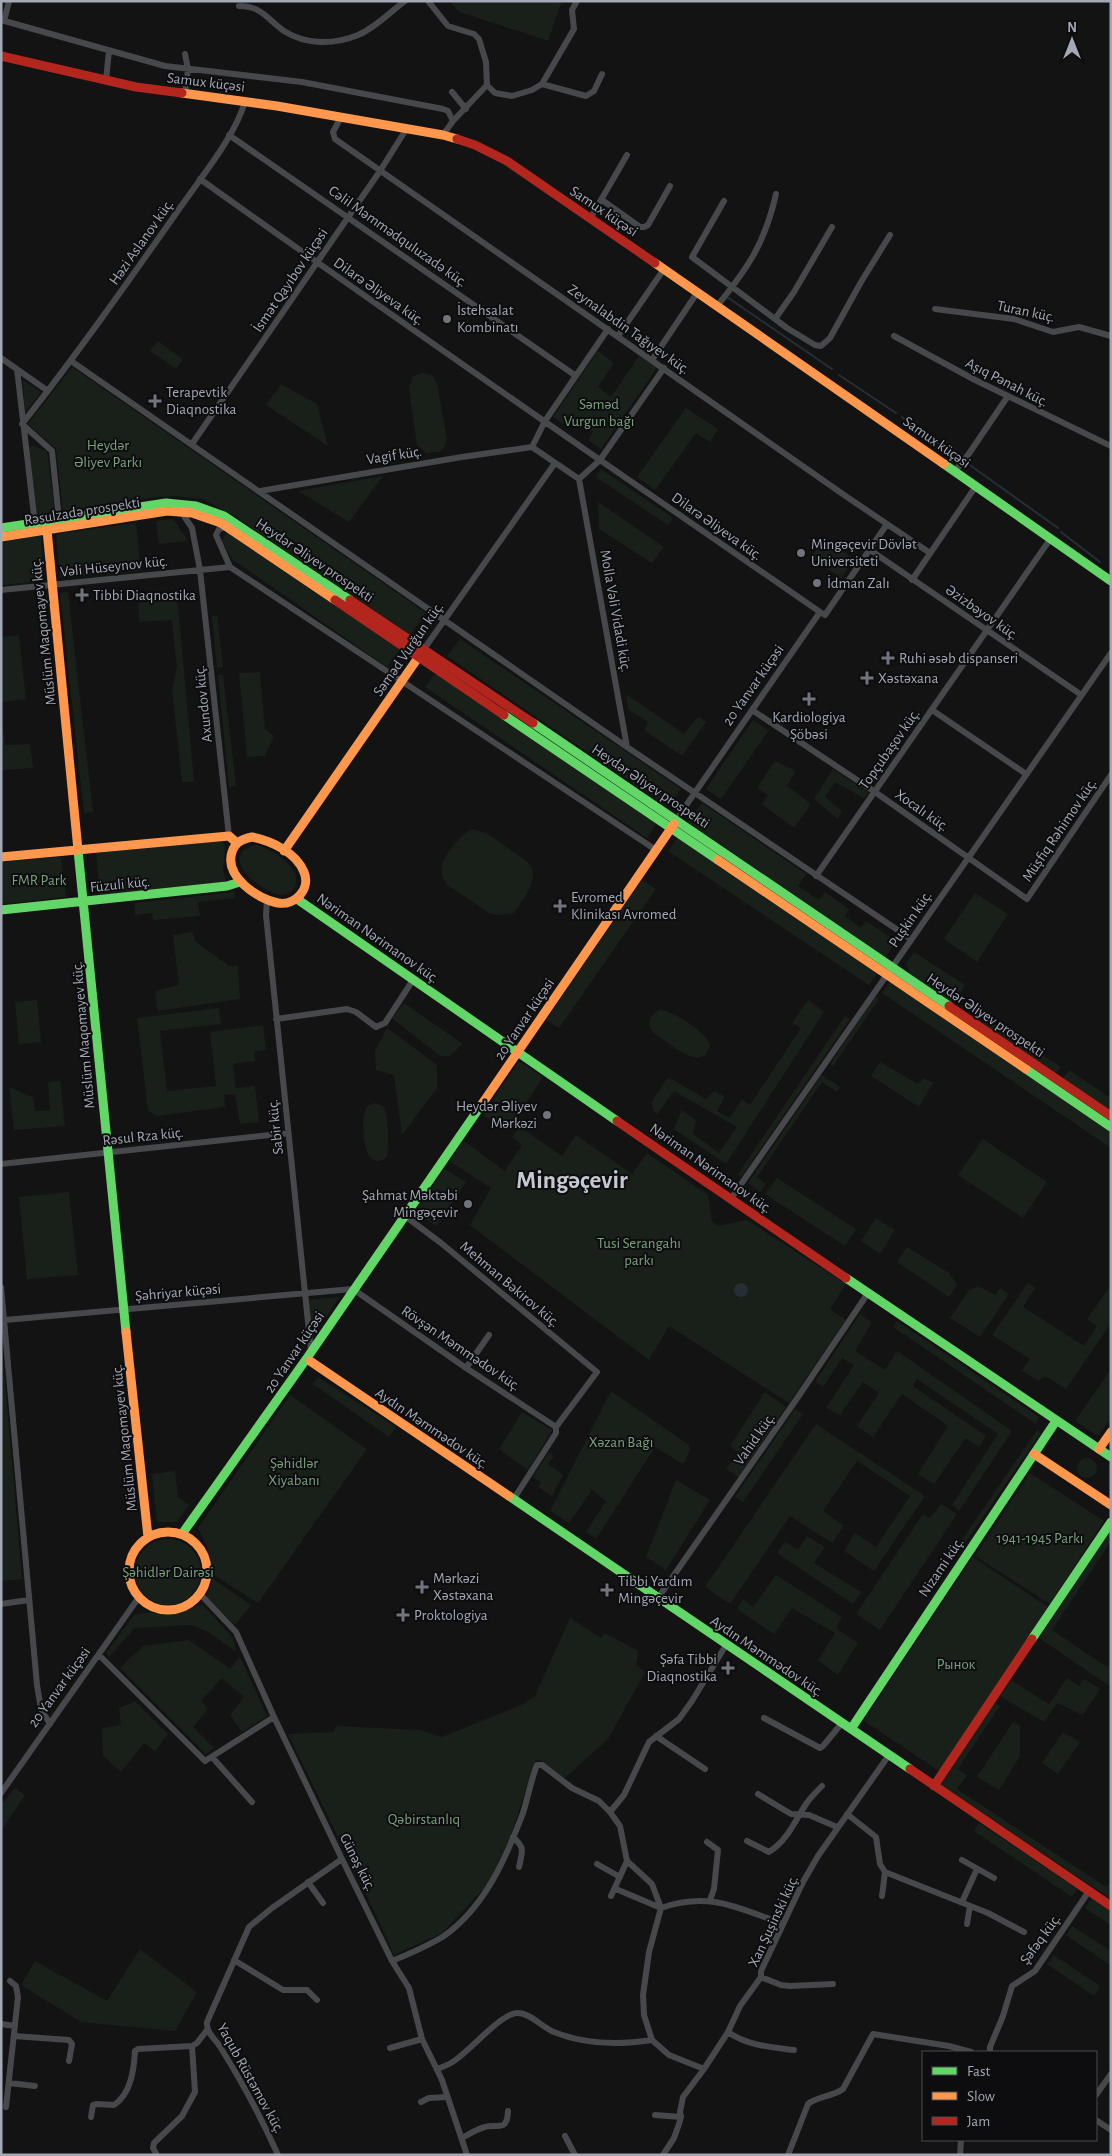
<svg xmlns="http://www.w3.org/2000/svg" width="1112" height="2156" font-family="'Alegreya Sans',sans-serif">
<rect width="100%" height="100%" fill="#131313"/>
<path fill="#19201a" d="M451,1H559L561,4L548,41L460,12L453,6Z
M158,341L183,359L176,369L150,351Z
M598,351L614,363L598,387L611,397L639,356L657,368L601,449L588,440L593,432L570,416L563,424L553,417Z
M72,367L426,613L410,635L236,517L203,499L174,496L157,497L63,511L56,449L28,424Z
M422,373L432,375L437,383L447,440L444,448L439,452L426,453L417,445L409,388L413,376Z
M23,380L41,392L25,412Z
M281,384L317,404L328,446L266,405Z
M686,408L718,429L710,442L696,433L655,490L637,477Z
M29,446H34L47,451L55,513L37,516Z
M601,469L673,518L668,525L596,477Z
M383,476L349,522L298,491Z
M598,502L664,547L652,563L599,529Z
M173,519L188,541L159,544L156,521Z
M136,523L141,571L60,578L56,534Z
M227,532L400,649L387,667L232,559L222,540Z
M41,535L44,581L1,585V541Z
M824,538L854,559L841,578L811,557Z
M68,592L93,812L84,813L60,593Z
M174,600L178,605L194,782H182L172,690L177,668L172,620L140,622L138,603Z
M217,615L223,667L217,668L212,616Z
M19,635L26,699L1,702V637Z
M460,639L681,789L668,807L447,656Z
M260,672L265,729L274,736L265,756L247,757L239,673Z
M436,672L657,822L647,838L425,687Z
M218,675H223L236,786L229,787Z
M626,694L684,734L698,717L706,722L682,756L644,730L648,722L628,709Z
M1,710L5,745L30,744L33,768L1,770Z
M753,720L769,730L721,799L706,789Z
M775,761L796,771L787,786L811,804L794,828L762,804L768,795L757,788Z
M833,769L869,793L864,798L835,782L825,797L842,811L838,819L814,799Z
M702,803L806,874L798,886L819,900L825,892L849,909L845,916L861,928L866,921L896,941L885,958L688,822Z
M472,829L488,834L528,862C542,879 524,897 514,913L496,915L489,913L446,884C443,879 440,872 442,865C444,855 463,832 472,829Z
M678,837L877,973L869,985L668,851Z
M223,841L225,847L223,871L227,883L100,895L96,853Z
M253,845C268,845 304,869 295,886C293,891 289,894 284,895C272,898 214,861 253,845Z
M61,857L66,897L1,904V862Z
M642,880L656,889L559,1028L546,1020Z
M234,892L235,898L198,902L200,916L153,920L152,913L135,915V903Z
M975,893L1008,914L977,962L944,939Z
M193,932L195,941L229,966H238L240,999L157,1011L155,991L179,985L173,935Z
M914,952L965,985L953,1004L910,974L906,963Z
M890,981L1111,1131V1148L882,993Z
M876,996L879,999L833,1066L830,1064Z
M37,1000L41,1042L19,1044L15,1002Z
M808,1000L824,1012L726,1164L674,1129L682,1110L696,1120L693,1134L719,1153L737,1127L674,1091L657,1114L654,1112L651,1103L668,1077L706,1099L714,1091L725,1097L717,1111L730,1118L742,1099L750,1105L801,1028L792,1023Z
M404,1003L463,1044L449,1056H440L392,1018Z
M219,1008L221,1024L160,1031L167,1091L216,1086L210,1032L263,1025L266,1050L254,1052L255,1061L233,1064L236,1088L255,1086L259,1122L240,1124L235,1094L224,1095L225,1107L157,1116L148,1111L137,1018Z
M660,1010C672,1010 708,1033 710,1045C704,1076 667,1041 654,1033C646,1024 649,1014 660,1010Z
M845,1016L850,1019L741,1177L738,1174Z
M986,1018L1061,1067L1056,1073L982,1024Z
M387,1028L437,1065V1088L402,1135L394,1075L376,1070L375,1051Z
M519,1061L543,1077L508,1130L483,1115Z
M880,1062L918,1084L924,1078L933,1083L919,1107L871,1076Z
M1069,1070L1111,1098V1111L1063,1078Z
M822,1075L840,1087L837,1092L822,1082L757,1177L766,1184L760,1192L748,1183Z
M60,1081L65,1126L14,1130L9,1087L33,1097L35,1111L50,1110L48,1082Z
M375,1103C379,1104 383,1105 385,1109C388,1118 390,1151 386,1158C361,1175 360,1116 367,1106Z
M520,1127L562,1156L576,1135L632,1174L647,1153L708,1195L712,1222L718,1226L747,1220L846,1284L830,1309L846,1320L789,1403L669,1326L649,1360L470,1225L491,1188L449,1161L464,1141L505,1171L522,1145L512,1137Z
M983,1139L1047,1182L1023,1218L958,1175Z
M445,1169L466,1182L436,1226L415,1212Z
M777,1178L856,1229L845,1246L765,1194Z
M69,1192L78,1275L27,1279L19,1197Z
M876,1218L895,1230L880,1254L861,1241Z
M907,1247L949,1273L957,1285L949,1297L897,1262Z
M1028,1283L1035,1288L1023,1307L1084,1346L1097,1326L1087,1319L1111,1285V1323L1066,1389L1045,1376L1039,1381L1022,1371L1030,1359L992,1335Z
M978,1286L995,1295L1000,1288L1009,1294L980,1337L950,1318L969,1290Z
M340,1297L308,1343L303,1300Z
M860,1314L872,1322L855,1351L885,1370L897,1351L1012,1431L959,1511L952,1505L998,1434L917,1379L913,1386L986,1436L979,1447L966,1438L934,1484L918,1474L948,1426L902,1394L873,1437L857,1426L879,1393L863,1382L840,1415L826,1408L854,1365L842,1358L823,1387L815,1382Z
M897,1321L1039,1417L1036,1424L893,1327Z
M1,1335L22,1579L1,1581Z
M1111,1369V1418L1098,1436L1075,1421Z
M318,1377L396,1427L389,1437L313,1384Z
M611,1391L689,1445L690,1450L683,1464L655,1447L596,1539L586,1532L606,1501L592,1490L569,1523L550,1511Z
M765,1392L786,1407L738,1477L726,1469L738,1452L730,1446Z
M290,1395L367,1449L258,1603L214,1575L208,1549L198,1528Z
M795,1409L803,1414L743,1502L735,1497Z
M522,1412L552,1430L528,1470L499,1449Z
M816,1424L925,1496L874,1571L844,1551L855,1533L876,1547L910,1496L857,1461L823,1511L844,1526L832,1543L790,1516L730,1604L705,1587Z
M1037,1430L1041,1433L961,1549L957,1547Z
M549,1452L554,1456L548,1464L563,1475L552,1496L538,1487L541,1482L533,1477Z
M1077 1468a10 10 0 1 1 20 0a10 10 0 1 1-20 0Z
M175,1471L178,1497L189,1505L177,1522H157L152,1474Z
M1030,1473L1104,1521L1050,1604L975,1556Z
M676,1480L710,1500L666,1570L646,1557Z
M941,1504L957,1514L880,1630L856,1614L923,1514L930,1518Z
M1111,1530V1541L1052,1630L1107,1667L1111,1662V1687L1039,1638Z
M807,1536L825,1547L814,1563L861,1592L853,1604L777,1553L785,1542L798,1550Z
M135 1572a33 33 0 1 1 66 0a33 33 0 1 1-66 0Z
M973,1557L1048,1607L939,1771L864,1721Z
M776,1575L842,1617L836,1628L858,1643L838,1675L818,1660L835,1633L792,1608L774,1634L737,1609L743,1599L753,1607Z
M213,1579L251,1605L235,1625L206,1597Z
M202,1604L233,1638L236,1652L210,1633L192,1625L135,1628L109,1657L106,1653L134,1615L144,1613L183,1612Z
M570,1618L601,1638L605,1633L638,1651L636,1665L645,1672L608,1739L565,1778L540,1760H536L510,1837L488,1884L442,1933L394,1955L376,1915L288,1734L334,1732L336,1726L420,1730L442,1737L521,1705L535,1696Z
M189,1640L230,1669L240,1657L267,1716L242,1732L230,1715L244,1697L222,1678L201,1701L208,1709L193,1727L214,1748L206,1754L120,1668L143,1646Z
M1067,1678L1079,1686L1084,1679L1100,1689L1083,1715L1057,1703L1044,1722L1000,1696L1011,1680L1049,1704Z
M135,1701L168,1734L155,1751L144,1743L121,1772L103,1755L102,1728L121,1725L119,1708Z
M994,1703L1000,1706L958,1769L967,1775L957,1789L1106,1887L1111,1882V1899L941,1785Z
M1013,1722L1020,1726V1756L999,1790L977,1777Z
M1063,1732L1080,1742L1058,1774L1042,1763Z
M15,1788L25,1795L1,1831V1805Z
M979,1823L1077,1889L1072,1897L974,1831Z
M1092,1898L1111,1911V1925L1085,1908Z
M1072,1926L1111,1951V1966L1066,1935Z
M140,1949L197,1992L175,2031L81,2022L21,1985L35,1961L107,2001Z
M1054,1955L1100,1986L1094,1996L1047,1964Z"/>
<path fill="#262e35" d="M734 1290a7 7 0 1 1 14 0a7 7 0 1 1-14 0Z"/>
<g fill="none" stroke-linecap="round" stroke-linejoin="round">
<path stroke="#262e35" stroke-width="2" d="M727,297L832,369
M839,375L896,413
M902,417L911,424
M929,437L960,459
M967,463L1058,528
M1061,532L1100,562"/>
<path stroke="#47484c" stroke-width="6" d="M428,1L448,26L474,34L479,39L486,62L487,85L495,93L512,96L532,90L542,84L574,29L572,10L577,1
M239,6C262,6 267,19 284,31C306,45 334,45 358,35C375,28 390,12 405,1
M1,20L165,66L302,82L443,109L448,111L453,121
M4,21L9,1
M106,80L109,51
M542,84L586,96L594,91L602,74
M452,92L466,109
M185,94L188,69L185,54
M341,117L333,132L335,139L847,497L930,553
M229,135L576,376
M443,135L453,121L487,85
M200,179C333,274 466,367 600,460L579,479L532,447L545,421L608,329
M602,200L640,227H644L648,225L670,186
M724,201L692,257L787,328L815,345L821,346L830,338L861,282L890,235
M590,219L627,155
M717,306C748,268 765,243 776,194
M935,309L1014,319L1053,332L1079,327L1111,336
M775,319L794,292L832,227
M618,336L664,269
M894,336L975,380L1111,446
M1,358L48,391
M652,360L697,293
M71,361L627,747L911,939
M664,368L600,460L820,612
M17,369L35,524
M192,444L380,171L407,128
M955,471L968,455L1008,396
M579,479L627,747
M260,491L462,457L532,447
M182,513L192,528L200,570L229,836
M57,521L59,519L52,451L22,424C78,353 130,279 182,205C202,176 236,135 245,101
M226,527L219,529L216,535L230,567
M870,550L1080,694
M912,580L976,486
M1,590L230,567L656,850
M424,649L555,463
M752,710L875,792L1027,899L1111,775
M932,710L1026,774
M676,820L820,612L825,615L887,524
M816,876L1051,538
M267,900L266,915L311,1351
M276,1019L347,1009L356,1012L376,1027L385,1023L413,980
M1,1164L288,1133
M730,1200L1111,653
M405,1216L441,1243L597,1372L556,1427V1433L513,1500
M1,1287L37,1685L41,1709L50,1724
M5,1320L353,1289L466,1368L556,1427
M466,1368L489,1335
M200,1594L236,1632L274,1717L342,1859L392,1961L409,1988L422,2039L442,2080L467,2155
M658,1598L798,1397L868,1293
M1,1604L29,1600
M99,1655L205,1761L274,1717
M764,1718L820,1748L823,1746L842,1723
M656,1736L705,1769
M212,1757L252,1802
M1,1793L139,1597
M758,1794L791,1814L809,1815L837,1827
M610,1812L620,1826L627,1861L652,1884L661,1908L649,1952L643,1995L644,2015L652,2040L669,2055L704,2069
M847,1814L876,1837L880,1864L885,1872L988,1913L1024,1932
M513,1837C526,1849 522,1851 519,1867
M747,1841L769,1852C787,1841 795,1821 806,1804C810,1798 816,1792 822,1786
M707,1842L718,1850L714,1889L710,1900
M962,1860L994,1878
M597,1864L620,1877
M308,1882L323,1903
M616,1889L661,1908C709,1891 739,1908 783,1924
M611,1896L627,1861
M882,1896L885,1872
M962,1902L977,1869
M967,1924L970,1906
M234,1960L283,1990H307L317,2000
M392,1961C409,1954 428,1946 444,1936C485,1907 506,1858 523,1813C528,1797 531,1780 537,1765H542L572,1788L599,1801L610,1812L624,1795L649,1742L679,1719L692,1701L726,1645
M761,1977L781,1985L790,1986L833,1984
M1,2024L15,2026
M728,2032C748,2046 771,2047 794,2050
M14,2036L69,2040L72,2044L69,2061
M390,2048L422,2039
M990,2052V2047L1003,2016L1012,1986L1035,1971L1089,1891
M437,2069C442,2067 449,2065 454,2061C470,2051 500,2014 517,2013C529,2012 543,2028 554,2032C586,2045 620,2045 652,2040
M9,2083L35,2086
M1096,2095L1111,2074
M421,2102L429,2098L447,2097
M6,2107L18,1997L16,1986L10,1981
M655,2115L681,2117
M91,2117L93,2105L96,2104L114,2105C131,2094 134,2069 135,2051L138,2049L192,2046
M1096,2120L1111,2130
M565,2136L575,2155
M462,2138C469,2134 477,2129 485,2127C498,2123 507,2133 508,2111
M157,2155L153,2148L154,2143L182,2116L195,2092L192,2046L197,2043L207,2030
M278,2155C261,2117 241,2080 219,2045C214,2038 206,2032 207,2022L249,1927L272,1908L342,1859
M663,2155L674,2138L679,2124L681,2117L680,2112L683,2097L704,2069L728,2032L740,2006L761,1977V1971L803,1882L818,1856L889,1755
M788,2155L808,2104C817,2096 832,2097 843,2089L873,2034L949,2046L971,2052
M960,2155L961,2140"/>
<path stroke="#63d668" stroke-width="9" d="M944,464L1111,581
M1,528L166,503L196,506L224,516L350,600
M504,715L718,860
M533,723L949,1006
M78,850L126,1332
M297,899L617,1121
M1,910L227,886L240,882
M1026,1069L1111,1127
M846,1278L1111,1457
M509,1496L910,1769
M182,1534L307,1358L482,1104
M1032,1639L1111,1522
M851,1729L1056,1421"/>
<path stroke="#ff974d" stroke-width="9" d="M182,93L277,106L443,135L457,139
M655,263L944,464
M47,530L78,850
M1,537L167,511L192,513L221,523L335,600
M252,837C271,841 296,852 304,872C311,889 295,906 278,903C257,899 224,876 232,852C235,842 243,839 252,837Z
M284,851L422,652
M1,857L229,836L237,843
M718,860L1026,1069
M482,1104L674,824
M126,1332L148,1537
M310,1361L509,1496
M1099,1449L1111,1432
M1034,1454L1111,1505
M129 1571a39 39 0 1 1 78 0a39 39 0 1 1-78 0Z"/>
<path stroke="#b3261e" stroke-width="9" d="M1,56L136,87L182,93
M457,139L475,145L507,161L655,263
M335,600L504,715
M350,600L533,723
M949,1006L1111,1116
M617,1121L846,1278
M910,1769L1111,1906
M934,1786L1032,1639"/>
</g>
<g fill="#71747c" stroke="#0d0d0f" stroke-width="2">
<circle cx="447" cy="319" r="5"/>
<path d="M152.5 393.5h5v5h5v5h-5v5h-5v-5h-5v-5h5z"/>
<circle cx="801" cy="553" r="5"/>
<circle cx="817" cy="583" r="5"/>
<path d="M79.5 587.5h5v5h5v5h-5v5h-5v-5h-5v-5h5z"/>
<path d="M885.5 650.5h5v5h5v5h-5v5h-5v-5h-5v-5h5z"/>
<path d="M864.5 670.5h5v5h5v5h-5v5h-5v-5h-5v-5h5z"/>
<path d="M806.5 691.5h5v5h5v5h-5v5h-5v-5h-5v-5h5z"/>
<path d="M557.5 898.5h5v5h5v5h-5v5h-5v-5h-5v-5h5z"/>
<circle cx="547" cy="1115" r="5"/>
<circle cx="468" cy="1204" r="5"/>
<path d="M419.5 1579.5h5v5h5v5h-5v5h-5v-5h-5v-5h5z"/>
<path d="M604.5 1582.5h5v5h5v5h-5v5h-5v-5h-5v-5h5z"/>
<path d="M400.5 1607.5h5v5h5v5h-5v5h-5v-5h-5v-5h5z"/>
<path d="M725.5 1660.5h5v5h5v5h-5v5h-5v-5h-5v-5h5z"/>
</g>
<g text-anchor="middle" stroke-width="4" stroke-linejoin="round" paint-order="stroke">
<g font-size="15" fill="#a3a9b5" stroke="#0d0d0f">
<text transform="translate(206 82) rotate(7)" y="5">Samux küçəsi</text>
<text transform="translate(604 211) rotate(34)" y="5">Samux küçəsi</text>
<text transform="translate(398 236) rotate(35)" y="5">Cəlil Məmmədquluzadə küç.</text>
<text transform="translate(141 242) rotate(-55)" y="5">Həzi Aslanov küç.</text>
<text transform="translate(290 280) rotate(-56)" y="5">İsmət Qayıbov küçəsi</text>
<text transform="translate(379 291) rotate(35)" y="5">Dilarə Əliyeva küç.</text>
<text transform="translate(1026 311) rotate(12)" y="5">Turan küç.</text>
<text transform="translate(629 329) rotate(35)" y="5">Zeynalabdin Tağıyev küç.</text>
<text transform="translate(1007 382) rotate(27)" y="5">Aşıq Pənah küç.</text>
<text transform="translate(937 442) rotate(35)" y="5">Samux küçəsi</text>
<text transform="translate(394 455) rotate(-9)" y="5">Vagif küç.</text>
<text transform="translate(82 511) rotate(-9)" y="5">Rəsulzadə prospekti</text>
<text transform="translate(717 526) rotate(35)" y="5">Dilarə Əliyeva küç.</text>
<text transform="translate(315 560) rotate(34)" y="5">Heydər Əliyev prospekti</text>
<text transform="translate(114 566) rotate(-6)" y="5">Vəli Hüseynov küç.</text>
<text transform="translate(616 611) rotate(80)" y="5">Molla Vəli Vidadi küç.</text>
<text transform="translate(982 612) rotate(35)" y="5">Əzizbəyov küç.</text>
<text transform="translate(43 632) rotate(-96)" y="5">Müslüm Maqomayev küç.</text>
<text transform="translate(408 649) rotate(-55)" y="5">Səməd Vurğun küç.</text>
<text transform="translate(753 685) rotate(-55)" y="5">20 Yanvar küçəsi</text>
<text transform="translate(203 704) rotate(-96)" y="5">Axundov küç.</text>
<text transform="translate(889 749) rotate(-55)" y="5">Topçubaşov küç.</text>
<text transform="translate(651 786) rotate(34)" y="5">Heydər Əliyev prospekti</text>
<text transform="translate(922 810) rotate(35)" y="5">Xocalı küç.</text>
<text transform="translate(1059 830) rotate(-56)" y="5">Müşfiq Rəhimov küç.</text>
<text transform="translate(120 884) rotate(-6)" y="5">Füzuli küç.</text>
<text transform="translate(910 919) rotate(-56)" y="5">Puşkin küç.</text>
<text transform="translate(378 938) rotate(35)" y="5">Nəriman Nərimanov küç.</text>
<text transform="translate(986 1015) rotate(34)" y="5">Heydər Əliyev prospekti</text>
<text transform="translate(524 1019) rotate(-56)" y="5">20 Yanvar küçəsi</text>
<text transform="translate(83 1035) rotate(-95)" y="5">Müslüm Maqomayev küç.</text>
<text transform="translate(275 1127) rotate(-96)" y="5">Sabir küç.</text>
<text transform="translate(143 1136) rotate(-6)" y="5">Rəsul Rza küç.</text>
<text transform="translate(711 1168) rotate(35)" y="5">Nəriman Nərimanov küç.</text>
<text transform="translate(510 1284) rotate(40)" y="5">Mehman Bəkirov küç.</text>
<text transform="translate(178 1292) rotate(-5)" y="5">Şəhriyar küçəsi</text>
<text transform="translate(461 1348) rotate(34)" y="5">Rövşən Məmmədov küç.</text>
<text transform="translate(294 1352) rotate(-56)" y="5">20 Yanvar küçəsi</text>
<text transform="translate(432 1428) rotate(34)" y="5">Aydın Məmmədov küç.</text>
<text transform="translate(124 1438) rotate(-96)" y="5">Müslüm Maqomayev küç.</text>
<text transform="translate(754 1439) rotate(-55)" y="5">Vahid küç.</text>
<text transform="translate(941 1567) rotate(-56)" y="5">Nizami küç.</text>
<text transform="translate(767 1656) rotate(34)" y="5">Aydın Məmmədov küç.</text>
<text transform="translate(59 1687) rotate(-54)" y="5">20 Yanvar küçəsi</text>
<text transform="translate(358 1862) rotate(63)" y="5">Günəş küç.</text>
<text transform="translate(773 1921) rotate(-65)" y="5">Xan Şuşinski küç.</text>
<text transform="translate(1040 1939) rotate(-54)" y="5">Şəfəq küç.</text>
<text transform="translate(251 2078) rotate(61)" y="5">Yaqub Rüstəmov küç.</text>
</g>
<g font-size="15" fill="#a3a9b5" stroke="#0d0d0f" text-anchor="start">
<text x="457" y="315">İstehsalat<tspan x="457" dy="17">Kombinatı</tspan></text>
<text x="166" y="397">Terapevtik<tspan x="166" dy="17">Diaqnostika</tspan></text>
<text x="811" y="549">Mingəçevir Dövlət<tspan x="811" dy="17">Universiteti</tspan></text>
<text x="827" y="588">İdman Zalı</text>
<text x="93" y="600">Tibbi Diaqnostika</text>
<text x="899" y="663">Ruhi əsəb dispanseri</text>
<text x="878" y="683">Xəstəxana</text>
<text x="809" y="722" text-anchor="middle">Kardiologiya<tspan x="809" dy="17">Şöbəsi</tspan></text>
<text x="571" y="902">Evromed<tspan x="571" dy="17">Klinikası Avromed</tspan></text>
<text x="537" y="1111" text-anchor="end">Heydər Əliyev<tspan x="537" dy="17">Mərkəzi</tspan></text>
<text x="458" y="1200" text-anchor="end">Şahmat Məktəbi<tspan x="458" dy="17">Mingəçevir</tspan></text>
<text x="433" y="1583">Mərkəzi<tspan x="433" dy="17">Xəstəxana</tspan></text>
<text x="618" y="1586">Tibbi Yardım<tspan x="618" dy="17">Mingəçevir</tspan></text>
<text x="414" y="1620">Proktologiya</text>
<text x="717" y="1664" text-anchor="end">Şəfa Tibbi<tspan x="717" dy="17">Diaqnostika</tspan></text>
</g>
<g font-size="15" fill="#79a17c" stroke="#0d0d0f">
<text x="599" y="409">Səməd<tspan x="599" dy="17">Vurgun bağı</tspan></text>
<text x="108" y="450">Heydər<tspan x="108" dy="17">Əliyev Parkı</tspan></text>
<text x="39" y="885">FMR Park</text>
<text x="639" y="1248">Tusi Serangahı<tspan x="639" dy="17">parkı</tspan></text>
<text x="621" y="1447">Xəzan Bağı</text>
<text x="294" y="1468">Şəhidlər<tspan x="294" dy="17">Xiyabanı</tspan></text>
<text x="1040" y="1543">1941-1945 Parkı</text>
<text x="168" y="1577">Şəhidlər Dairəsi</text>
<text x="956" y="1669">Рынок</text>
<text x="424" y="1824">Qəbirstanlıq</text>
</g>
<g font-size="25" font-weight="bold" fill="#c4c8d1" stroke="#0d0d0f">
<text x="572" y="1188">Mingəçevir</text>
</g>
</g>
<rect width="1112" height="2156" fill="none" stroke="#a3a9b5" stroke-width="5"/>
<rect x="922" y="2051" width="175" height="90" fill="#0d0d0f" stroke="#494b51"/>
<rect x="932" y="2067" width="25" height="8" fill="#63d668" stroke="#494b51"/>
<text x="967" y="2076" font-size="15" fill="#a3a9b5">Fast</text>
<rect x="932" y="2092" width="25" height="8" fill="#ff974d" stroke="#494b51"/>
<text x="967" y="2101" font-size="15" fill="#a3a9b5">Slow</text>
<rect x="932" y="2117" width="25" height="8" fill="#b3261e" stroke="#494b51"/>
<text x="967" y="2126" font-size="15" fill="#a3a9b5">Jam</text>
<g transform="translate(1072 40)" stroke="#0d0d0f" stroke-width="4" paint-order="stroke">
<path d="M0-4L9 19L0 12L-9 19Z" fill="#a3a9b5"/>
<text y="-8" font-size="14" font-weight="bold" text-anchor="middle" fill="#a3a9b5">N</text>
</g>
</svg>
